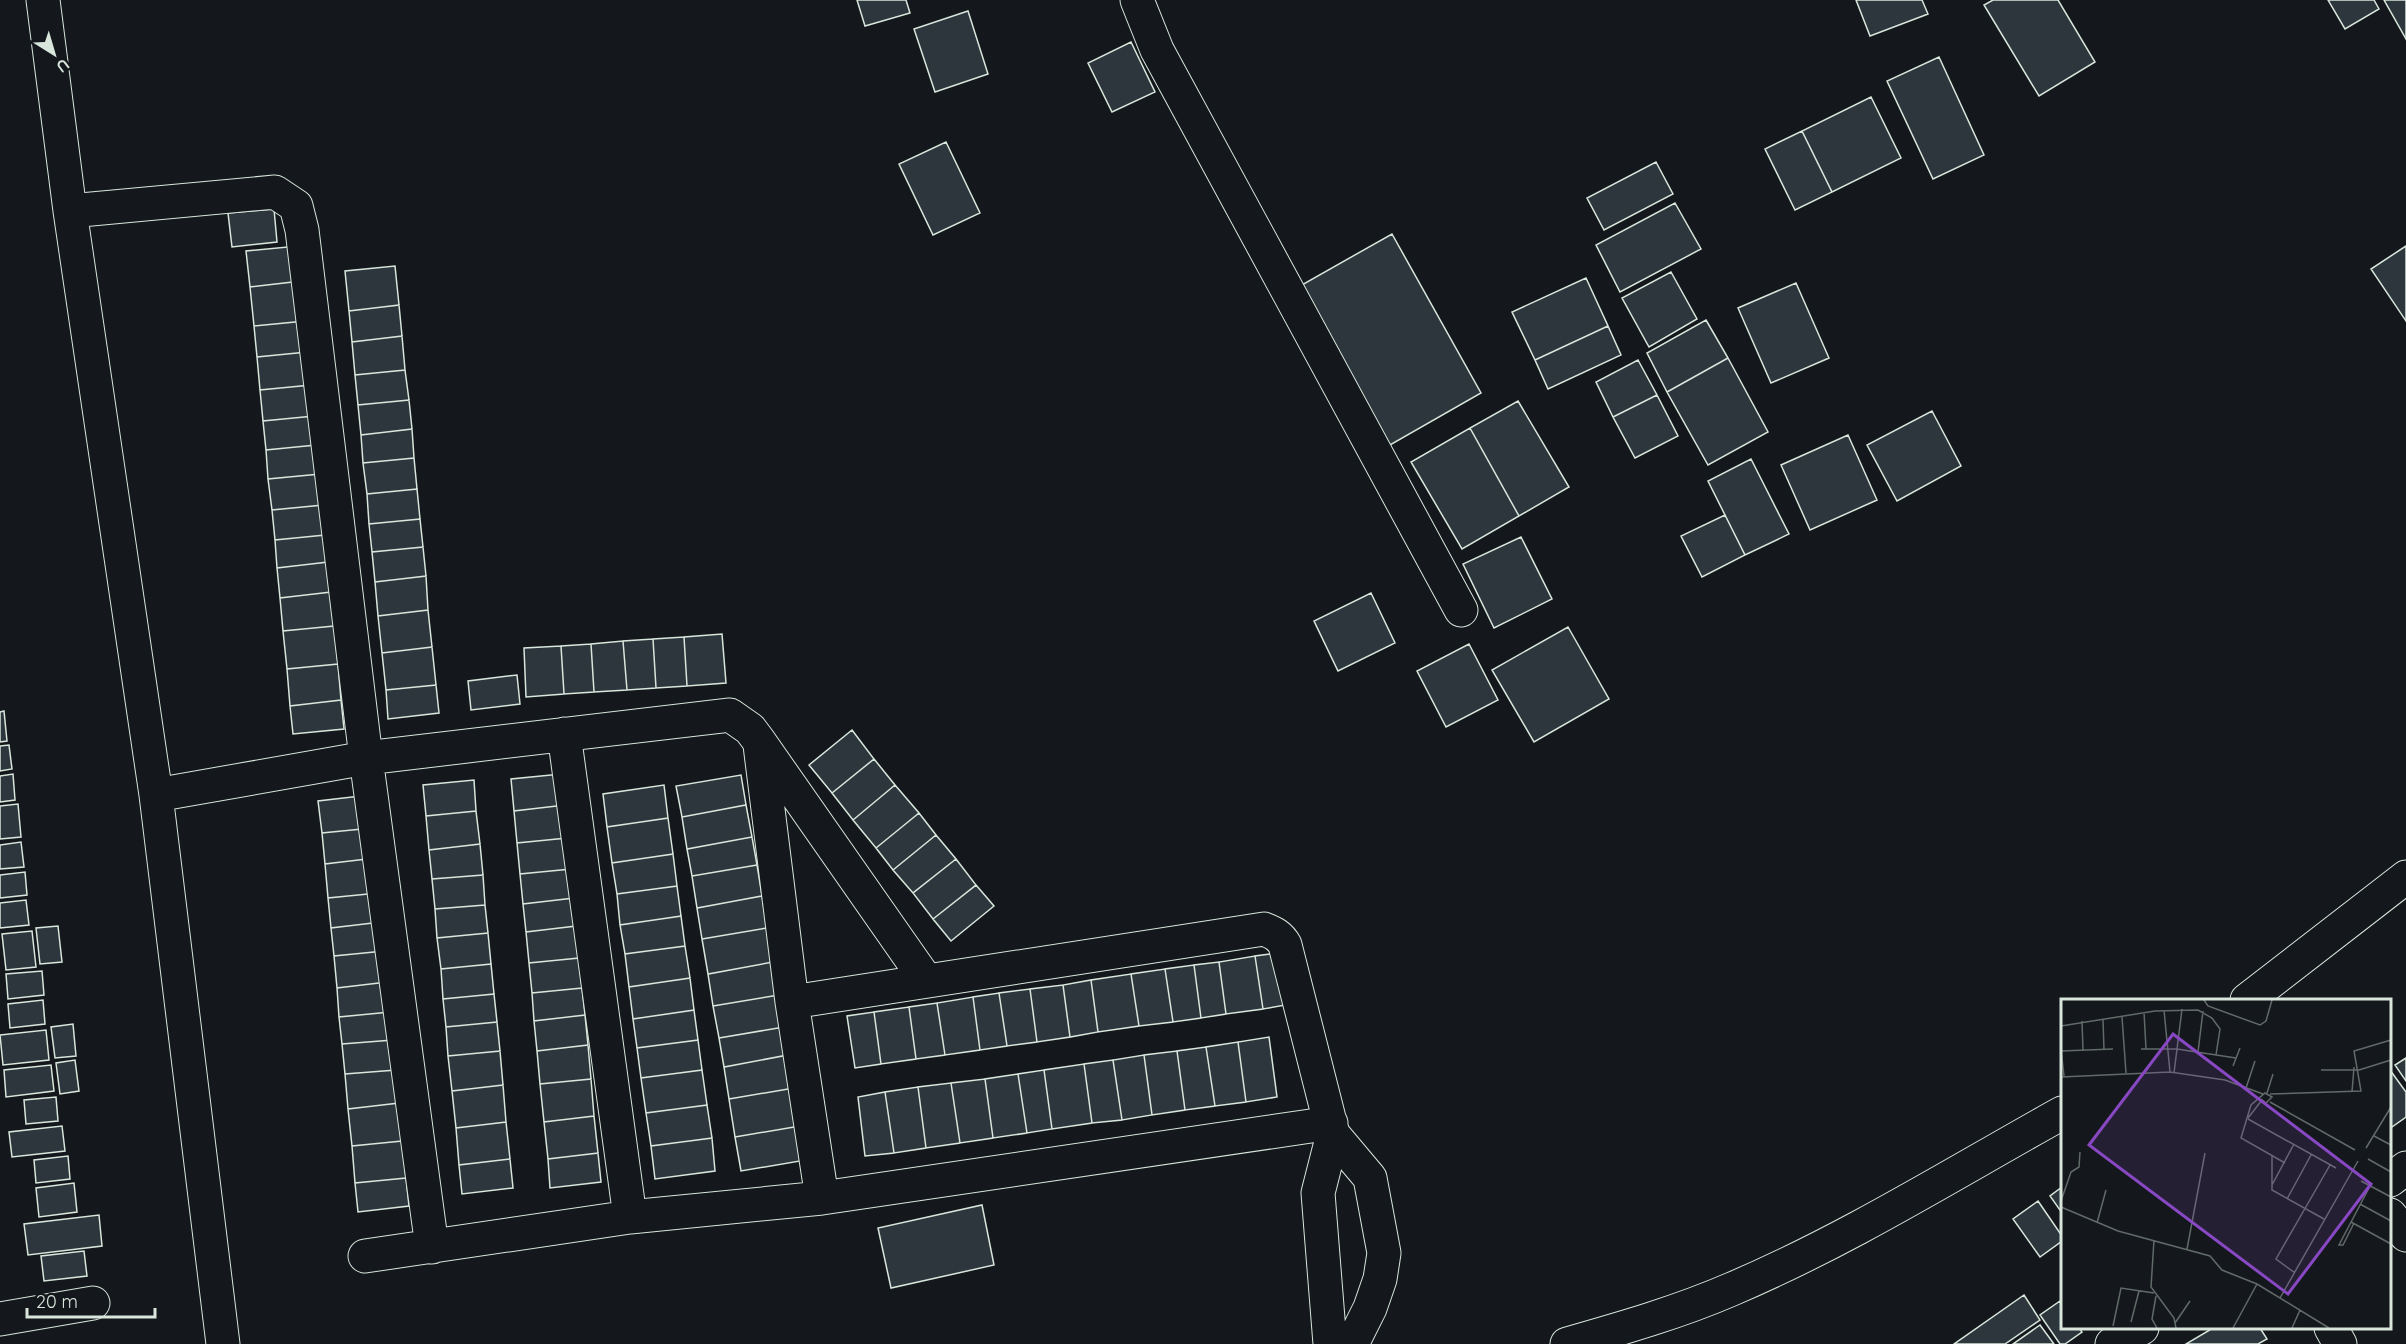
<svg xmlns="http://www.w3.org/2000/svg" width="2406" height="1344" font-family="Quicksand,sans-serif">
<rect width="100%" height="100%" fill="#14181c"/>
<path fill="#2c363c" stroke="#d8e6dc" stroke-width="1.5" d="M857,0H906L910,13L865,26Z
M1856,0H1922L1928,14L1870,36Z
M1993,0H2058L2095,62L2039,96L1984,5Z
M2328,0H2374L2379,9L2345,29Z
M2384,0H2406V39Z
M968,11L988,74L935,92L914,29Z
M1131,42L1155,92L1112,112L1088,63Z
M1939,57L1984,155L1933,179L1887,81Z
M1871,97L1901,158L1832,192L1802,131Z
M1802,131L1832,192L1795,210L1765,149Z
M946,142L980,213L933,235L899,164Z
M1656,162L1673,194L1604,230L1587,198Z
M1675,203L1701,249L1620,292L1596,245Z
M274,209L277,242L232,247L228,213Z
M1392,234L1481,393L1390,445L1300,286Z
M298,246L301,281L250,287L246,251Z
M2406,246V321L2371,269Z
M395,266L399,305L349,311L345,271Z
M1671,272L1697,319L1649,347L1622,298Z
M1586,278L1608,326L1535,360L1512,312Z
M301,281L305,321L254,326L250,287Z
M1796,283L1829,358L1771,383L1738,308Z
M399,305L402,336L352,342L349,311Z
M1706,320L1728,358L1667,392L1647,353Z
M305,321L307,352L257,357L254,326Z
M1608,326L1621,355L1548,389L1535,360Z
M402,336L405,370L355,375L352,342Z
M307,352L311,385L260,390L257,357Z
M1728,358L1768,432L1708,465L1667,392Z
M1638,360L1657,395L1613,417L1596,382Z
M405,370L409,400L358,405L355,375Z
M311,385L314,416L263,421L260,390Z
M1657,395L1678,436L1635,458L1613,417Z
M409,400L412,429L361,435L358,405Z
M1518,401L1569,487L1519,516L1470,428Z
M1932,411L1961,466L1897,501L1867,445Z
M314,416L316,445L266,450L263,421Z
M1470,428L1519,516L1462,549L1411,462Z
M412,429L414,458L363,463L361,435Z
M1848,435L1877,500L1810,530L1781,465Z
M316,445L320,474L268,479L266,450Z
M414,458L417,489L367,494L363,463Z
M1751,459L1789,534L1745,555L1708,481Z
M320,474L323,505L272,510L268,479Z
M417,489L420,519L369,524L367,494Z
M323,505L325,535L275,540L272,510Z
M1725,515L1745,555L1702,577L1681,536Z
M420,519L423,547L372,552L369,524Z
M325,535L328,562L277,568L275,540Z
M1521,537L1552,599L1494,628L1463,564Z
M423,547L426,576L375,582L372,552Z
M328,562L331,592L280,598L277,568Z
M426,576L428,610L378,616L375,582Z
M331,592L334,626L283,631L280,598Z
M1371,593L1395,643L1338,671L1314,621Z
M428,610L432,647L382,653L378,616Z
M334,626L338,664L287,669L283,631Z
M1568,627L1609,699L1534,742L1492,670Z
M722,634L726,683L687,686L684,637Z
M684,637L687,686L656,688L653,639Z
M653,639L656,688L627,690L623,641Z
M623,641L627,690L594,692L591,644Z
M591,644L594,692L564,694L561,646Z
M1469,644L1498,700L1446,727L1417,671Z
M561,646L564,694L526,697L524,648Z
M432,647L436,685L386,690L382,653Z
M338,664L341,700L290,706L287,669Z
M517,675L520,704L471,710L468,681Z
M436,685L439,713L388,719L386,690Z
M341,700L344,729L293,734L290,706Z
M4,711L7,741L0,742V712Z
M852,730L874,759L832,793L809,765Z
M9,745L12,769L0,771V746Z
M874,759L895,785L853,820L832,793Z
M13,774L15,800L0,802V776Z
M561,774L565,805L514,811L511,779Z
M741,775L746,805L682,817L676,786Z
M474,780L476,811L426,816L423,785Z
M664,785L668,818L607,827L603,794Z
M895,785L919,813L876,848L853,820Z
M369,795L372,828L322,833L318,801Z
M18,804L21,837L0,839V806Z
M565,805L567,838L517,843L514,811Z
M746,805L752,837L687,849L682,817Z
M476,811L480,844L429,850L426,816Z
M919,813L936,835L893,870L876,848Z
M668,818L673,854L612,863L607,827Z
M372,828L375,858L325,864L322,833Z
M936,835L956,859L913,893L893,870Z
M752,837L757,865L692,876L687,849Z
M567,838L571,869L520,874L517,843Z
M21,842L24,867L0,869V845Z
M480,844L483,875L432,879L429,850Z
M673,854L677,886L617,894L612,863Z
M375,858L378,893L328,898L325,864Z
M956,859L976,885L933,919L913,893Z
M757,865L762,896L697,908L692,876Z
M571,869L574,898L523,904L520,874Z
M25,872L27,895L0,898V875Z
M483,875L485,905L435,909L432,879Z
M976,885L994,906L951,941L933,919Z
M677,886L681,916L620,925L617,894Z
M378,893L381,922L331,928L328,898Z
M762,896L767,928L702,939L697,908Z
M574,898L576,926L526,932L523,904Z
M26,900L29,925L0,928V903Z
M485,905L488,933L437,938L435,909Z
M681,916L685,946L625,954L620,925Z
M381,922L384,951L334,956L331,928Z
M58,926L62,962L40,964L36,928Z
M576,926L579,958L529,963L526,932Z
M767,928L773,962L708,974L702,939Z
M32,931L36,967L6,970L2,934Z
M488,933L491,964L441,969L437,938Z
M685,946L690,978L629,987L625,954Z
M384,951L387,982L337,988L334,956Z
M1284,952L1291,1004L1263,1009L1255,956Z
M1255,956L1263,1009L1226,1014L1219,962Z
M579,958L582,988L532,993L529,963Z
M773,962L779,995L713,1006L708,974Z
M1219,962L1226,1014L1201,1018L1194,965Z
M491,964L494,994L443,999L441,969Z
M1194,965L1201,1018L1173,1022L1165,969Z
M1165,969L1173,1022L1139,1026L1131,974Z
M42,971L44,995L8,999L6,974Z
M1131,974L1139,1026L1098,1032L1091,980Z
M690,978L694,1010L633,1019L629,987Z
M1091,980L1098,1032L1070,1037L1063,985Z
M387,982L390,1012L339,1017L337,988Z
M1063,985L1070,1037L1037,1042L1030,989Z
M582,988L585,1015L534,1021L532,993Z
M1030,989L1037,1042L1007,1046L999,993Z
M999,993L1007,1046L980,1050L973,997Z
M494,994L497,1022L446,1027L443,999Z
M779,995L784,1027L719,1038L713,1006Z
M973,997L980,1050L945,1055L937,1003Z
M43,1000L45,1024L10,1028L8,1004Z
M937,1003L945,1055L916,1059L909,1007Z
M909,1007L916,1059L881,1064L874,1012Z
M694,1010L698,1040L637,1048L633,1019Z
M390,1012L393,1040L342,1044L339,1017Z
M874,1012L881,1064L855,1068L847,1016Z
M585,1015L588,1045L537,1051L534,1021Z
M497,1022L500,1051L448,1056L446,1027Z
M73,1024L76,1056L55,1058L51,1027Z
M784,1027L788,1055L724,1067L719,1038Z
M46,1030L49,1060L3,1065L0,1035Z
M1269,1037L1277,1097L1246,1102L1238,1042Z
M393,1040L396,1070L345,1074L342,1044Z
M698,1040L702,1070L641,1078L637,1048Z
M1238,1042L1246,1102L1215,1106L1206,1047Z
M588,1045L591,1079L540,1084L537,1051Z
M1206,1047L1215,1106L1185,1110L1177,1051Z
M500,1051L503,1085L452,1091L448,1056Z
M1177,1051L1185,1110L1152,1115L1144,1055Z
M788,1055L794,1088L729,1099L724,1067Z
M1144,1055L1152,1115L1122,1120L1113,1060Z
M2406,1058V1081L2395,1065Z
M75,1060L79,1091L60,1094L56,1063Z
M1113,1060L1122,1120L1092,1123L1084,1064Z
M1084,1064L1092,1123L1052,1129L1044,1070Z
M51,1065L54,1091L6,1097L4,1070Z
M396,1070L399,1103L348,1109L345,1074Z
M702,1070L707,1105L646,1113L641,1078Z
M1044,1070L1052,1129L1027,1133L1018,1074Z
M2390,1070L2406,1092V1117L2392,1127L2390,1123Z
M1018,1074L1027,1133L993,1138L985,1079Z
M591,1079L594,1116L544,1122L540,1084Z
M985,1079L993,1138L960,1143L951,1083Z
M951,1083L960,1143L926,1148L918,1087Z
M503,1085L506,1122L456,1128L452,1091Z
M918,1087L926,1148L894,1153L885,1092Z
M794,1088L800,1126L735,1137L729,1099Z
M885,1092L894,1153L865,1156L858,1097Z
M56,1097L58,1121L26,1124L24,1100Z
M399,1103L402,1141L352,1146L348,1109Z
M707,1105L712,1138L651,1146L646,1113Z
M594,1116L598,1153L548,1159L544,1122Z
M506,1122L510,1159L459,1165L456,1128Z
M62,1126L65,1151L12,1157L9,1132Z
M800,1126L806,1160L741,1171L735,1137Z
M712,1138L715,1171L655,1179L651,1146Z
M402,1141L406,1178L355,1183L352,1146Z
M598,1153L601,1182L550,1188L548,1159Z
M68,1156L70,1179L36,1183L34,1160Z
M510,1159L513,1188L462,1194L459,1165Z
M406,1178L409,1206L358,1212L355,1183Z
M74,1183L77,1212L39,1217L36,1188Z
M2062,1187V1213L2050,1196Z
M2038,1201L2062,1236V1241L2040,1257L2013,1219Z
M982,1205L994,1265L891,1288L878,1228Z
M99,1215L102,1246L28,1255L24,1224Z
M84,1251L87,1276L44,1281L41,1256Z
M2024,1295L2040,1320L2005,1344H1954Z
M2060,1301L2062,1304V1328H2079L2082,1332L2065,1344H2060L2040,1315Z
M2040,1325L2054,1344H2013Z
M2213,1328H2260L2267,1339L2258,1344H2186Z"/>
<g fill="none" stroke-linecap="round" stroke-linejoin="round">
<defs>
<path id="minor" d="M43,0L70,211L156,795L223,1344
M1137,0L1157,50L1461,610
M70,211L275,192L296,206L302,230L366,758L432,1247
M564,734L630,1217
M760,745L792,1002L822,1198
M156,795L366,758L730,715L750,729L759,741L926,980
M2247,1000L2406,877
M792,1002L1264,929C1274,933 1280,936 1285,945L1333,1134L1370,1178L1384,1253L1380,1279L1370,1308L1352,1344
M2390,1180L2406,1168
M2390,1215L2406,1235
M365,1256L630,1217L822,1198L1331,1123
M0,1319L93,1303
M2331,1328L2340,1344
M1330,1344L1318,1193L1333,1134
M1567,1344C1623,1328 1679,1312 1732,1289C1847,1240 1954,1173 2062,1113
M2112,1344L2142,1328"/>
</defs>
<use href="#minor" stroke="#d8e6dc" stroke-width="35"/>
<use href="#minor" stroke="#14181c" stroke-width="33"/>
</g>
<g transform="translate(2061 999)">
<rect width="330" height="330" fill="#14181c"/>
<path fill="none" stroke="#626a69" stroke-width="1.5" d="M143,1L147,7L199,26L205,22L211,1M103,11L109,73M83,13L85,50M61,18L65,74M42,21L43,51M21,22L22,52M0,27L94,12L137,11L151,19L159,30L155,56M80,50H116L175,59M0,51L3,77M0,52L52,50M137,53L142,12M172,67L179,49M260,71H298L330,61M113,74L121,10M0,78L109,73L164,81L202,95M185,89L194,62M291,93L293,68M206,94L212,75M209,95L300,92L293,52L330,41M200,100L205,104L211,98L204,94L190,106L180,139L224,164M209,103L294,151M187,119L201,101M187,120L275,169M313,137L330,146M305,149L330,108M211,157V191L263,220M307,160L330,173M300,182L330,198M211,186L233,145M226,200L250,156M0,202L10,173L18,168L19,153M299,205L330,222M0,208L57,232L149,257L161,271L196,285L268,329M290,223L330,245M36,224L45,191M293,224L282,246H278L309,187M93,241L90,288L113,319L115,329M126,250L144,154M234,274L215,260L269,166M95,297L91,320L96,329M219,299L297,162M70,323L78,292M114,324L129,302M52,327L60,289L93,294M172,329L196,285M231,329L239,311"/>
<path fill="#8948c3" fill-opacity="0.15" stroke="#8948c3" stroke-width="3" d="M112,35L310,185L227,295L28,146Z"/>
<rect width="330" height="330" fill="none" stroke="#d8e6dc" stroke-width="3"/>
</g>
<g transform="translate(54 54) rotate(143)" stroke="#14181c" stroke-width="4.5" paint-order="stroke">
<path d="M0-4.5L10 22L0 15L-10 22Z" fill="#d8e6dc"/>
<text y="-9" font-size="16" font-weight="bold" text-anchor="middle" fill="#d8e6dc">U</text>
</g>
<path d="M27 1308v9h128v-9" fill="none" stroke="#d8e6dc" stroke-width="3"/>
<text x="36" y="1308" font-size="18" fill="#d8e6dc" stroke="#14181c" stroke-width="4.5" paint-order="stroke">20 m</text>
</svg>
